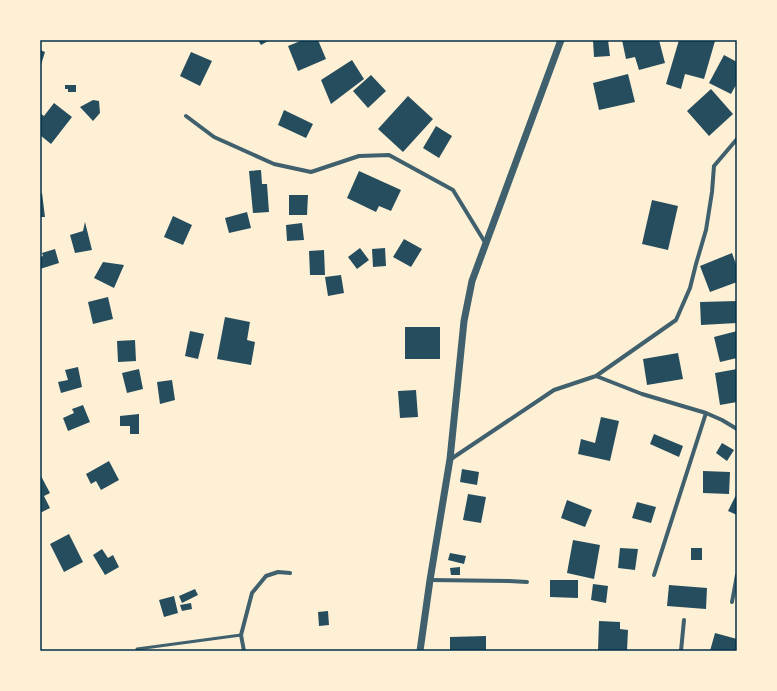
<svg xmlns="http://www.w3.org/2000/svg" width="777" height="691" font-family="Merriweather,serif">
<rect width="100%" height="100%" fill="#fdf0d5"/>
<path fill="#264d5e" d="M258,40H270L261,45Z
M303,40H318L326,59L298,71L288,46Z
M593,40H608L610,56L594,57Z
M622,40H659L665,63L639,70L635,57L626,59Z
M679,40L715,41L704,79L685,74L681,89L666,84Z
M40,50L45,52L40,68Z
M191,52L212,61L200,86L180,76Z
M724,55L737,62V83L731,94L709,83Z
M352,60L364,79L331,104L321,80Z
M628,74L635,102L599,110L593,83Z
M371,75L386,91L368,108L353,91Z
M65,85H76V92H68V89H65Z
M711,89L733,114L709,136L687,111Z
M408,96L433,119L403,152L378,129Z
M93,100L99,101L100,113L93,121L80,107Z
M54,103L72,117L51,144L40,135V115L41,114L44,116Z
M284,110L313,124L306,138L278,125Z
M436,126L452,136L439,158L423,148Z
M261,170L262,184H267L269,212L253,213L249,171Z
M359,171L401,190L391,211L379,206L376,212L347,198Z
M42,193L45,217H40V194Z
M289,195H308L307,215H289Z
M652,200L678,206L668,250L642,244Z
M247,212L251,228L229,233L225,218Z
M173,216L192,225L183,245L164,237Z
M85,222L92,250L75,253L70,235L83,231Z
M302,223L304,240L287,241L286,225Z
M404,239L422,249L411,267L393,257Z
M360,248L369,260L357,269L348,257Z
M385,248L386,266L373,267L372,249Z
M55,249L59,263L40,269V257L43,256L42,253Z
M324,250L325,275H310L309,251Z
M732,253L737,267V282L710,292L700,266Z
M103,262L124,265L114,288L94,278Z
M341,275L344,293L328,296L325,277Z
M108,297L113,319L93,324L88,302Z
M737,301V323L701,325L700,302Z
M225,317L250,322L247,340L255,342L251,365L217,359Z
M405,327H440V359H405Z
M190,331L204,334L198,359L185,356Z
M737,331V358L720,362L714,337Z
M135,340L136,361L118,362L117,341Z
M678,353L683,379L647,385L643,359Z
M78,367L82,387L61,393L58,382L68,380L65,370Z
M139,369L143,389L127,393L122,373Z
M737,369V402L720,405L715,373Z
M172,380L175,400L160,404L157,382Z
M416,390L418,417L400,418L398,391Z
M83,405L90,422L68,431L63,418L74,413L72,409Z
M139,414V434H130V426H120V416Z
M601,417L619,421L610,461L578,454L581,439L595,443Z
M654,434L683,446L679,457L650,444Z
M722,443L734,450L727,461L716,453Z
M109,461L119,480L101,490L96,481L91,484L86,474Z
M462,469L479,472L477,485L460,482Z
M703,471L730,472L729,494L703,493Z
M40,476H41L50,493L44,496L50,508L40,513Z
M737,493V515L728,511Z
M468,494L486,497L481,523L463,520Z
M567,500L592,510L585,527L561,518Z
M637,502L656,507L651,523L632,518Z
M69,534L83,562L64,572L50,544Z
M573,540L600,545L594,579L567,573Z
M620,548L638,549L635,570L618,568Z
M691,548H702V560H691Z
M102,549L108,558L113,555L119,567L105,575L93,555Z
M450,553L466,556L464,564L448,560Z
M460,567V575H451L450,568Z
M550,580H578V598L550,597Z
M593,584L608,586L606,603L591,600Z
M669,585L707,588L706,609L667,606Z
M195,589L198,595L182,603L179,596Z
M174,596L178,613L164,617L159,600Z
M191,603L192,609L182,611L180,605Z
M328,611L329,625L319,626L318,612Z
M599,621L620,622V629L628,630L627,651H598Z
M715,633L737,639L736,651H710Z
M486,636V651H450V637Z"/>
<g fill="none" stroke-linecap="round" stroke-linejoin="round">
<path stroke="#3f606c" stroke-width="3" d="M137,649L241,635"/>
<path stroke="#3f606c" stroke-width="4" d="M186,116L214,137L274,164L311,172L359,156L389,155L453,190L486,244
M596,376L642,394L706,413L722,420L737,429
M451,459L554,390L596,376L676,320L690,288L696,264L706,230L712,192L714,166L737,139
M654,575L706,413
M430,580L509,581L527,582
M732,602L737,575
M244,651L241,635L252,593L266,576L278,572L290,573
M681,651L684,620"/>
<path stroke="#3f606c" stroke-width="7" d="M420,651L430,580L450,459L464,321L472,281L561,40"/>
</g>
<rect width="777" height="691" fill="none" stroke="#fdf0d5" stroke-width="82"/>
<rect x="41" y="41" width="695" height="609" fill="none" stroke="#003049" stroke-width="1.5"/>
</svg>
